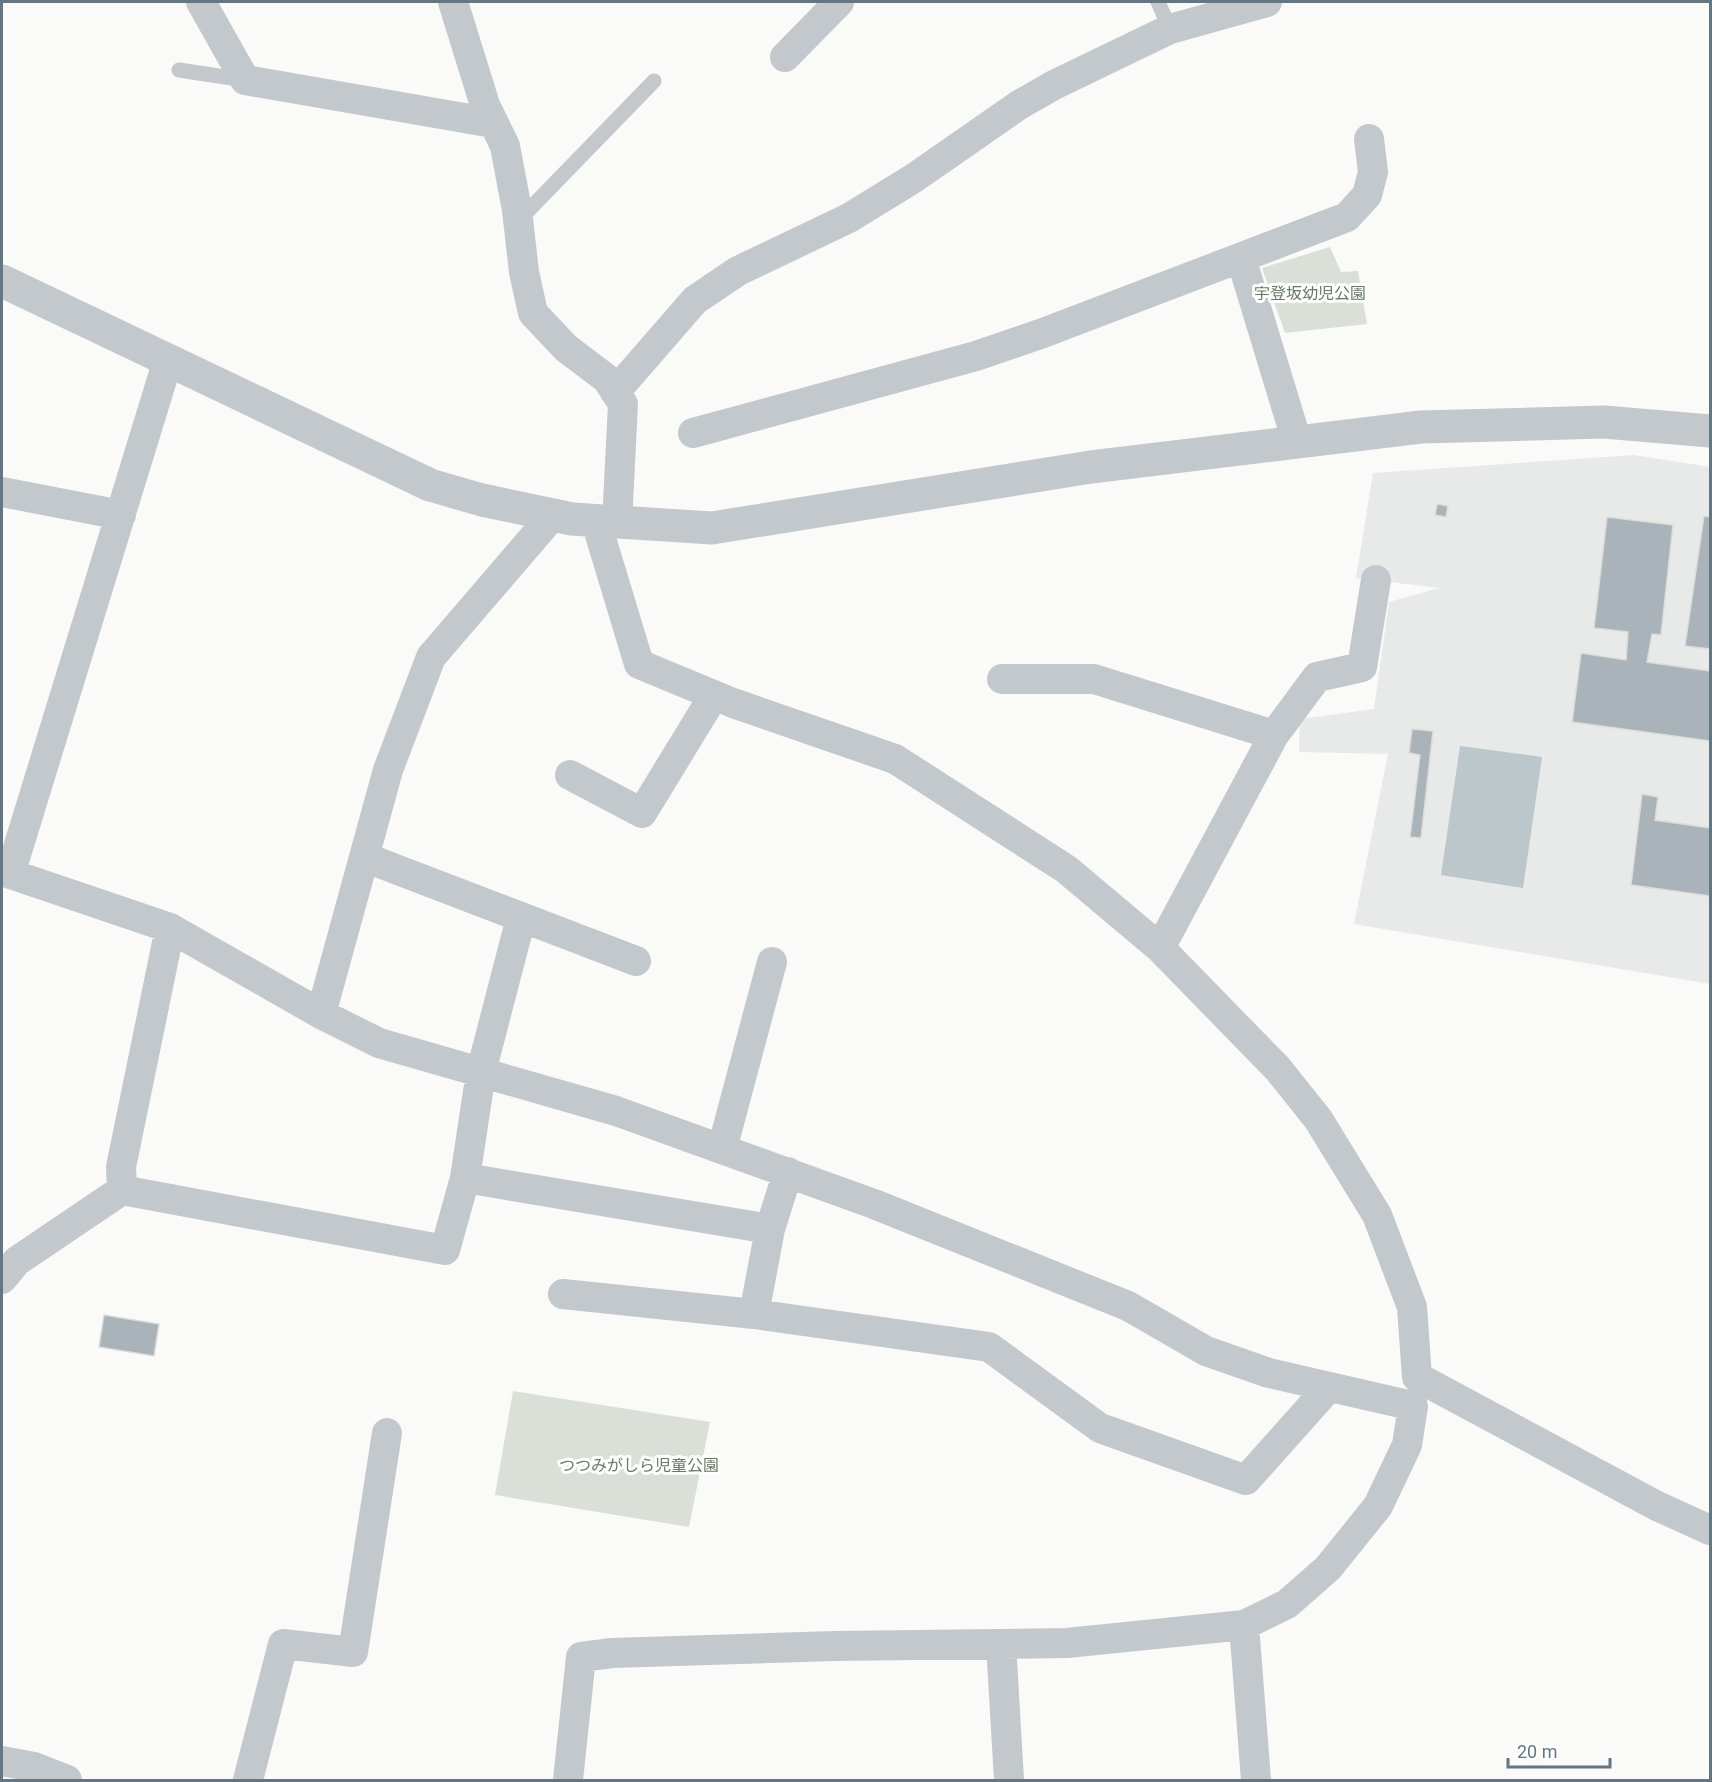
<svg xmlns="http://www.w3.org/2000/svg" width="1712" height="1782" font-family="Roboto,'Noto Sans JP',sans-serif">
<rect width="100%" height="100%" fill="#fafaf8"/>
<path fill="#e8e9e9" d="M1634,455L1710,467V984L1354,924L1388,754L1299,752L1300,719L1374,709L1389,602L1439,588L1356,578L1373,473Z"/>
<path fill="#dadfd7" d="M1330,247L1341,272L1358,271L1367,324L1285,333L1262,268Z
M513,1391L710,1422L689,1527L495,1495Z"/>
<path fill="#bbc7cb" d="M1460,746L1542,757L1523,888L1441,875Z"/>
<path fill="#aab3b9" stroke="#dcdcda" stroke-width="1.5" d="M1437,504L1448,506L1446,517L1435,515Z
M1704,516L1710,517V649L1685,646Z
M1607,517L1673,525L1661,635L1652,634L1647,662L1710,671V741L1572,722L1581,653L1626,660L1628,632L1594,628Z
M1412,729L1433,731L1421,838L1410,837L1420,755L1409,753Z
M1642,794L1658,797L1655,820L1710,828V896L1631,885Z
M104,1315L159,1324L154,1356L99,1347Z"/>
<g fill="none" stroke-linecap="round" stroke-linejoin="round">
<path stroke="#c3c8cc" stroke-width="15" d="M1158,2L1170,29
M179,70L245,80
M518,221L654,81"/>
<path stroke="#c3c8cc" stroke-width="30" d="M201,2L245,80L493,123
M453,2L485,105L505,146L517,210L524,272L533,313L566,348L607,379L623,404L617,523
M785,57L839,2
M1241,258L1297,442
M615,392L695,300L738,271L849,218L914,178L1019,105L1054,85L1170,29L1267,2
M693,433L976,356L1043,333L1347,217L1367,195L1373,172L1369,139
M2,492L121,515
M600,535L639,664L733,703L895,759L1066,869L1160,948L1278,1069L1318,1119L1377,1215L1412,1307L1417,1377L1657,1506L1710,1530
M1002,679H1094L1274,735
M570,775L642,813L714,695
M364,857L636,961
M2,871L170,928L321,1014L379,1043L616,1111L874,1204L1128,1306L1206,1351L1269,1373L1413,1406L1407,1445L1378,1506L1328,1568L1287,1604L1244,1625L1067,1643L835,1646L612,1653L581,1657L568,1780
M10,874L168,360
M1160,948L1274,735L1317,677L1362,667L1376,580
M321,1014L388,770L431,657L553,515
M722,1149L772,962
M465,1178L770,1229L754,1314
M122,1190L445,1250L465,1178L481,1072L521,918
M770,1229L788,1172
M2,1279L17,1261L122,1190L121,1167L170,928
M563,1294L754,1314L989,1347L1100,1428L1246,1480L1329,1387
M1244,1625L1256,1780
M1001,1644L1009,1780
M2,1761L34,1767L67,1780
M248,1780L283,1644L353,1652L387,1433"/>
<path stroke="#c3c8cc" stroke-width="33" d="M2,281L430,485L482,500L572,519L712,528L1091,467L1421,427L1604,422L1710,431"/>
</g>
<g text-anchor="middle" stroke-width="6" stroke-linejoin="round" paint-order="stroke">
<g font-size="16" fill="#687a64" stroke="#fff">
<text x="1310" y="299">宇登坂幼児公園</text>
<text x="639" y="1471">つつみがしら児童公園</text>
</g>
</g>
<rect width="1712" height="1782" fill="none" stroke="#657683" stroke-width="6"/>
<path d="M1508 1758v9h102v-9" fill="none" stroke="#657683" stroke-width="3"/>
<text x="1517" y="1758" font-size="18" fill="#657683" stroke="#ffffff" stroke-width="4.5" paint-order="stroke">20 m</text>
</svg>
